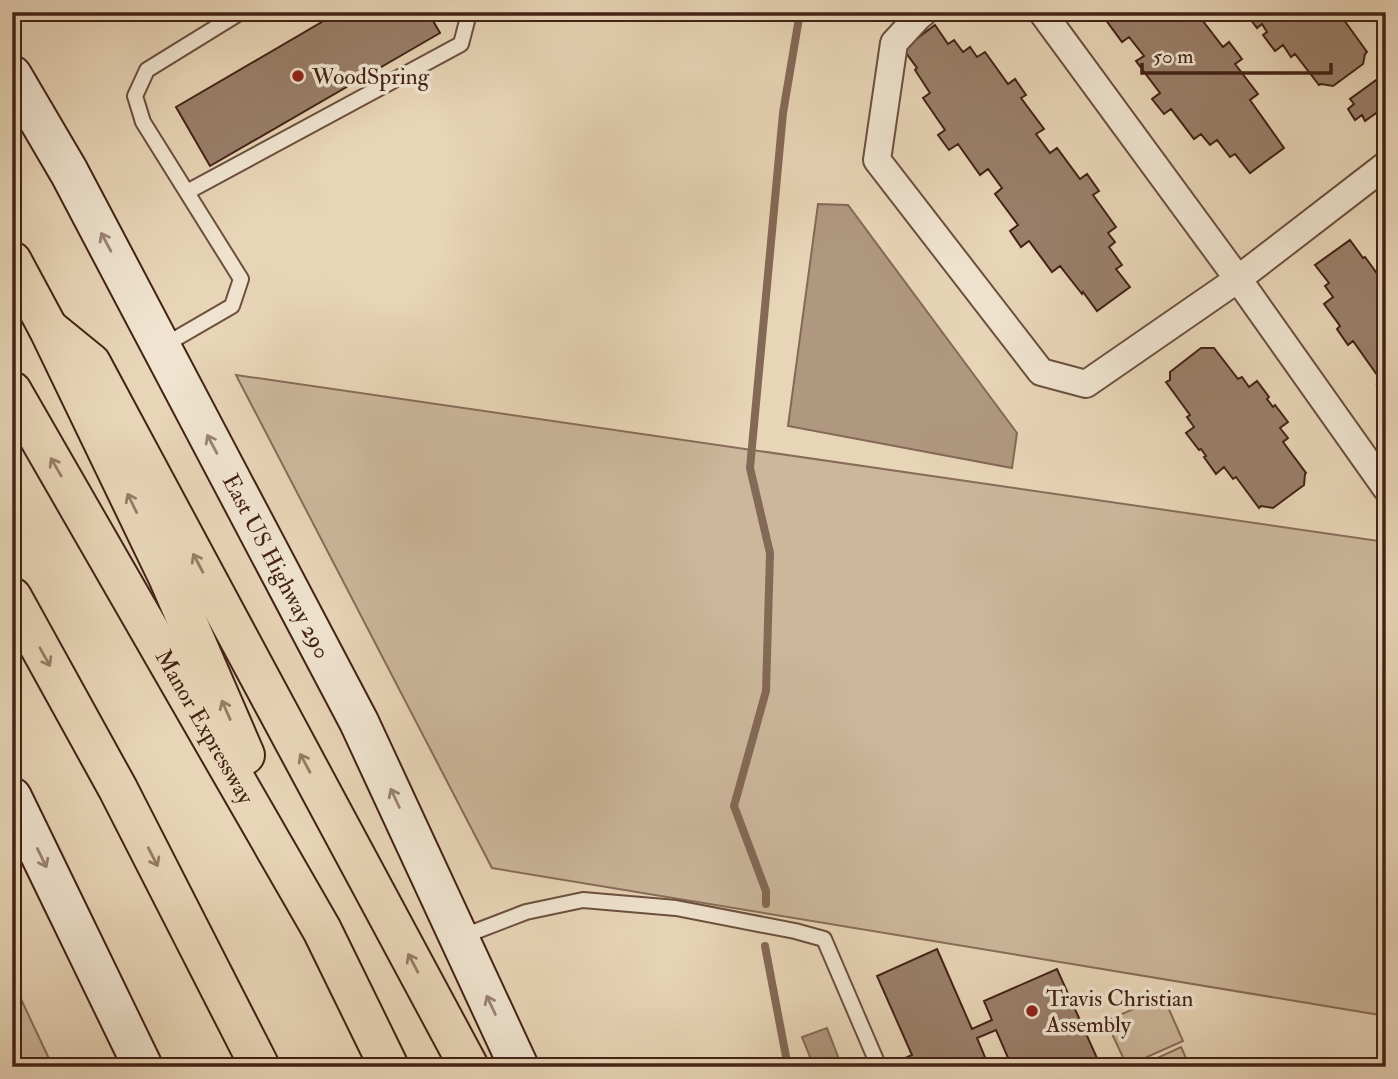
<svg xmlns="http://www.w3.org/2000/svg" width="1398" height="1079" font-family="'IM FELL Double Pica',serif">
<rect width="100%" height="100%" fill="#e8d5b7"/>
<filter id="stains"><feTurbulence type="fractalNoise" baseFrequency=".00286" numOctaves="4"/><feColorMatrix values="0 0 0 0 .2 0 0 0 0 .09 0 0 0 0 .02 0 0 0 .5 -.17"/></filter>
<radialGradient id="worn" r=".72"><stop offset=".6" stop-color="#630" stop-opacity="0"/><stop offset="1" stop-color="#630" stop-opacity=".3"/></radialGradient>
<path fill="#ccb79c" stroke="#886c59" stroke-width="2" d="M236,375L1386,542V1016L492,868Z
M12,980L53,1067H12Z
M1163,996L1183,1041L1127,1066L1106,1021Z
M1181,1047L1190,1067H1138Z"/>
<path fill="#b09880" stroke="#846956" stroke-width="2" d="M818,204L848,205L1017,433L1012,468L788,426Z
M827,1028L842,1067H814L802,1037Z"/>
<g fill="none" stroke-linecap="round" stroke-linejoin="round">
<path stroke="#846956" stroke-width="8" d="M766,904V891L734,806L766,691L770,553L750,468L783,113L800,12
M765,946L788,1067"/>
</g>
<path fill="#997f6a" stroke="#432216" stroke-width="2" d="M339,12H428L440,33L210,166L176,107Z
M1100,12H1185L1191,21L1199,16L1223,47L1229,42L1242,59L1235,64L1258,94L1250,100L1284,148L1250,173L1235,154L1230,157L1217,140L1210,145L1201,134L1194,139L1171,109L1164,114L1152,99L1160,93L1136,61L1144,56L1129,37L1122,42Z
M1245,12H1344L1347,17L1344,20L1367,52L1365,54L1363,64L1333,86L1321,84L1319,85L1295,54L1291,57L1283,45L1275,51L1263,35L1267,32L1262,24L1257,28Z
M935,25L948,44L954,40L963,52L970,47L977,57L985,52L1008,84L1015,79L1026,95L1021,98L1044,129L1036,134L1050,153L1057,148L1080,179L1087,174L1099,191L1093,195L1116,227L1108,233L1115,242L1109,247L1122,265L1116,269L1130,287L1097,311L1083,292L1082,294L1060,266L1052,272L1029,241L1021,247L1010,231L1018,225L995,194L1002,188L988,169L980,175L958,144L949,150L938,135L945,130L923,98L930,93L915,70L917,68L903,49Z
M1379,78L1386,88V106L1365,121L1362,115L1355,120L1348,109L1354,104L1350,99Z
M1350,240L1363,258L1365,257L1386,286V396L1377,385L1382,382L1353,341L1348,345L1337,329L1340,326L1324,304L1333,297L1325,286L1329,283L1315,265Z
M1201,348H1214L1238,379L1242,377L1249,387L1257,381L1269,397L1267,399L1273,407L1275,405L1288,422L1280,428L1288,438L1283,442L1306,473L1305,474L1304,485L1273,508L1261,506L1259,508L1236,477L1233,479L1224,467L1216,474L1204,457L1206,456L1201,449L1199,450L1186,433L1194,427L1187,417L1190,415L1166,382L1170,380V372Z
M937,949L972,1029L992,1020L984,1001L1057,969L1101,1067H1012L996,1030L977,1038L989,1067H898L896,1062L912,1055L877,976Z"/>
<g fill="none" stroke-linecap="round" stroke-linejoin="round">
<defs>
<path id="lane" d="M187,192L461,44L467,21L464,12
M163,346L232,306L241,279L143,122L135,96L147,70L241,12
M461,937L526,912L583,900L676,908L795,931L824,939L879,1067"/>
<path id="street" d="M924,12L918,17L894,43L877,160L1041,372L1086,384L1238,279L1386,165
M1042,12L1238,279L1386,488"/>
<g id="secondary">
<path id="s1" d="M12,75L69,172L359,722L519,1067"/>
<path d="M12,797L143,1067"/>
</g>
<g id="highway">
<path d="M12,261L48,328L168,577L245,755"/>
<path d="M48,328L91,363L469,1067"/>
<path id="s2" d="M12,391L322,930L389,1067"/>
<path d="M12,597L118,789L260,1067"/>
</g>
</defs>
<use href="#lane" stroke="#6c4f3e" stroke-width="18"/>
<use href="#street" stroke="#6c4f3e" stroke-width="30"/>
<use href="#secondary" stroke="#432216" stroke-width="42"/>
<use href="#highway" stroke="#432216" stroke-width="42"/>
<use href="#lane" stroke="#f0e4d0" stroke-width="14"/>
<use href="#street" stroke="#f0e4d0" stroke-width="26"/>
<use href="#secondary" stroke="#f0e4d0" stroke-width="38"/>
<use href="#highway" stroke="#e8d5b7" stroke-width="38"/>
</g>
<defs><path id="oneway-shaft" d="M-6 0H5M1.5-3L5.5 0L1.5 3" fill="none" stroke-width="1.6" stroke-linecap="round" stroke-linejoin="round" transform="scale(1.75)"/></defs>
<g stroke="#9a8373">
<use href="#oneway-shaft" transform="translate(106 242) rotate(-118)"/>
<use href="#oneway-shaft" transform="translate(212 444) rotate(-118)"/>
<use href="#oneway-shaft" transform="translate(395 798) rotate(-115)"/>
<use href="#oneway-shaft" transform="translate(42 858) rotate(64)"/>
<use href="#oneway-shaft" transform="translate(491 1005) rotate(-115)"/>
</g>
<g stroke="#967c66">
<use href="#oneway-shaft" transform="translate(56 467) rotate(-120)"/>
<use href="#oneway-shaft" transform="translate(132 503) rotate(-116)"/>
<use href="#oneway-shaft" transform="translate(198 563) rotate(-118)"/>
<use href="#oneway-shaft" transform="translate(45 657) rotate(61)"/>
<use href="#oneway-shaft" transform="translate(226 710) rotate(-114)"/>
<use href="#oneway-shaft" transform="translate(305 763) rotate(-118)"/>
<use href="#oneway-shaft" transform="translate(153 857) rotate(63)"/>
<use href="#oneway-shaft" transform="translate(413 963) rotate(-118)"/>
</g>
<g fill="#8f2418" stroke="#f0e4d0" stroke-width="2.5">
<circle cx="298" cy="76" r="7"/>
<circle cx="1032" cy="1011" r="7"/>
</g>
<g text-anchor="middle" stroke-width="7" stroke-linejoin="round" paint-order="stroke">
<g font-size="23" fill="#432216" stroke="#f0e4d0" text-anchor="start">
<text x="312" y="84">WoodSpring</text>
<text x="1046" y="1006">Travis Christian<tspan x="1046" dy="26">Assembly</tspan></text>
</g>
<g font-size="23" fill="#432216" stroke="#f0e4d0">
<text dy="8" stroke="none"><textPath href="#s1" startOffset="558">East US Highway 290</textPath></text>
<text dy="8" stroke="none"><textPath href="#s2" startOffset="387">Manor Expressway</textPath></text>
</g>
</g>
<rect width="1398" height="1079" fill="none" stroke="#e8d5b7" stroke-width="42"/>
<rect x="14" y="14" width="1370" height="1051" fill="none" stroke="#432216" stroke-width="3.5"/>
<rect x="21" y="21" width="1356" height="1037" fill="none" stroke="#432216" stroke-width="2"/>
<path d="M1142 63v10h189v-10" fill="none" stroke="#432216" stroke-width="3.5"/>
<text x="1153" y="63" font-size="21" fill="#432216" stroke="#f0e4d0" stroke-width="5" paint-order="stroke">50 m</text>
<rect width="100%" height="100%" filter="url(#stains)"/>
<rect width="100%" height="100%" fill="url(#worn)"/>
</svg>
